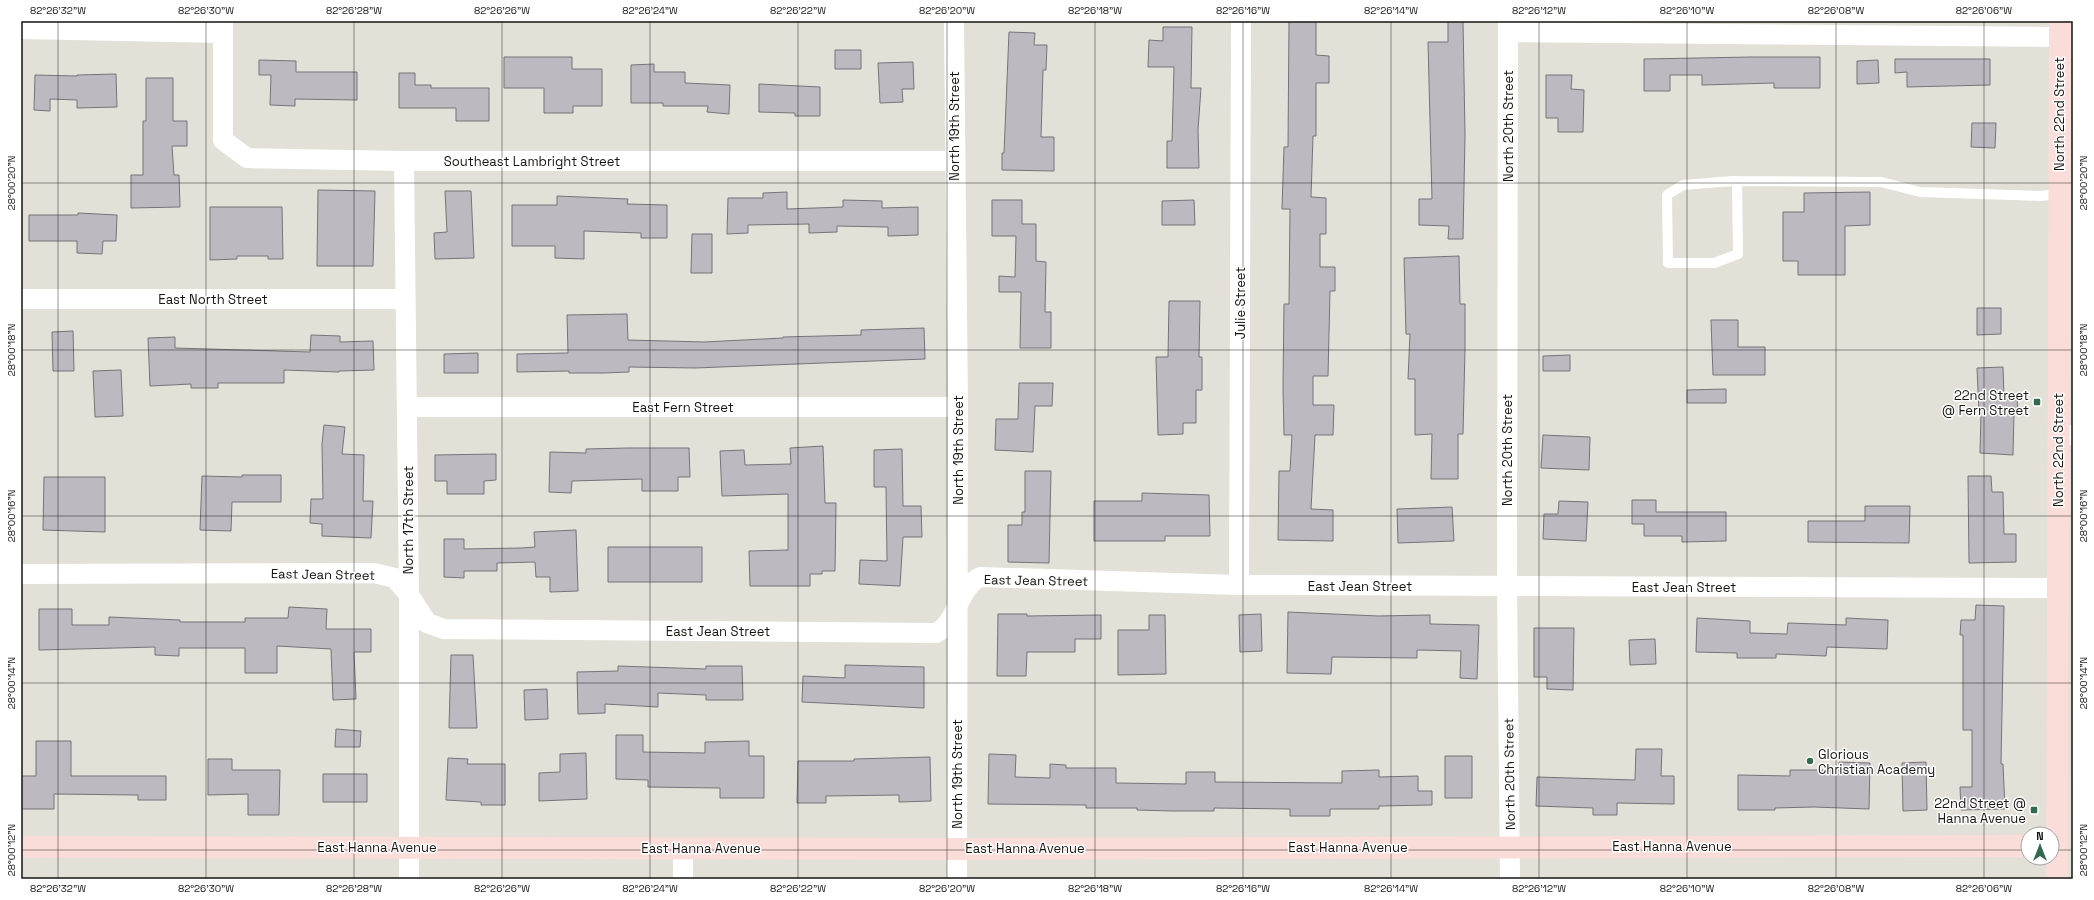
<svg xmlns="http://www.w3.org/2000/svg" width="2094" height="900" font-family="'Space Grotesk',sans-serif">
<rect width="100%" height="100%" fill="#e2e0d7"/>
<path fill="#beb9c1" stroke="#77737a" d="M1289,21H1316V55L1329,56V83H1316V136H1313L1311,197L1326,198V234H1320V267H1335V291H1330L1328,376H1313V405H1334L1333,435H1315L1311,509L1333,510V541L1278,540L1279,471H1290L1292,435H1284L1283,387L1284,304H1289L1290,209H1282L1284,147H1288Z
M1448,21H1463L1465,134L1463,239H1448L1449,226L1419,225V199H1432L1428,42H1448Z
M1163,27H1192L1191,88H1201L1198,130L1199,168H1167V141H1172L1174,67H1148L1149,40L1163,41Z
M1009,32L1035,33L1034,45H1047L1046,70H1043L1041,137H1054V171L1002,170V153H1004Z
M835,50H861V69H835Z
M504,57H572V69H602V106H573V113H544V88H504Z
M1751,57H1820V88H1774V83L1702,85V75H1670V91H1644V59Z
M1895,59H1990V85L1907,87V72L1895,73Z
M259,60L296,61V72H357V100L295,99V106L270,105L271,75H259Z
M1878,60L1879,83L1857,84V61Z
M913,62L914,89H902L903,102L880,103L878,63Z
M654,64V72H685V83L730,85L729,114L707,112L708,106H663V103H631V65Z
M399,73H415V85H431V88H489V121H456V108H399Z
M116,74L117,107L77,108V100L50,99V111L34,110L35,75L77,76V75Z
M1546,75H1572L1571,89L1584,90L1583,132H1558V118H1546Z
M146,78H173V121H187V146H172L174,175H179L180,207L131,208V175H143V121H146Z
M759,84L820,87V116H795V113L759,112Z
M1972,123H1996L1995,148L1971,147Z
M318,190L375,191L373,266H317Z
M445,191H471L474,258L435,259L434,233L447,232Z
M787,192V209L843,207V200L882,201V208L918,207V235L888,236V227L837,226V232L809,233V224L748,225V233L727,234L728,198H763V193Z
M1870,192V225L1845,226V275H1798V261H1783V212H1804V193Z
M557,196L628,199L627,204L667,205V238H641V233L584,231V259L555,258V246H512V205H557Z
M992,200H1022V224H1036V261L1046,262L1045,312H1051V348H1020L1021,292H999V276L1015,277L1016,236H992Z
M1194,200L1195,225H1162V201Z
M210,207H282L283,259H268V256H237V259L210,260Z
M78,213L117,215L116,241H103L102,254L77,253V241H29V215H78Z
M692,234H712V273H691Z
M1459,256L1460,304H1465V348L1463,434H1458V479H1431L1432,434L1415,435V379H1408L1410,334H1406L1404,258Z
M1169,301H1200L1199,357H1202V390H1196V423H1183V434L1158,435L1156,357H1168Z
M1977,308H2001V334L1977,335Z
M627,314L628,340L704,342L783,338V337L861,335V330L924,328L925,359L695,368L629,367V372L603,373H569V371L517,372V354L568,353L567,315Z
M1711,320H1738V347H1765V375H1713Z
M73,331L74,371H53L52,332Z
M311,335L340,336V342L373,341L374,370L339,371V372L284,370V383H218V388H191V384L150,386L148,338L175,337V348L310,352Z
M478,353V373H444V354Z
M1570,355V371H1543V356Z
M2003,367L2004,397H2017L2018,412H2014L2013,455L1980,453L1981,413H1979L1977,368Z
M121,370L123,416L95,417L93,371Z
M1019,383H1053L1052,406H1035L1033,452L995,450L996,419H1018Z
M1726,389V403H1687V390Z
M324,425L345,427L342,454L364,455L363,501H373L371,538L322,536V524L310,523L311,499H323L322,444Z
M1543,435L1590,437L1589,470L1541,468Z
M823,446L825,503H836L835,571H822V574H810V586H750L749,551L788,550V494L722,496L720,451L744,450L745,465L791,464L790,448Z
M627,448H689L690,477H678V491H642V479L572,481L571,493L549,492L550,452L586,453V449Z
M902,449L903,506H921L922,537H903L900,586L859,584L860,560L887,561L886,487H874V450Z
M496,454V480L484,481V494H447V481H435V455Z
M1025,471H1051L1049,563L1008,562V525H1022V512H1025Z
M242,475H281V502H232L231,531L200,530L202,476L242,477Z
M1968,476H1991L1992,492H2003L2004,534H2016V562L1969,563Z
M44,477H105V532L43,530Z
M1142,493L1209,495L1210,536H1165V541H1094V501H1142Z
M1632,500H1656V512H1726V541L1682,542V536H1644V524H1632Z
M1559,501L1588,502L1586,541L1543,539L1544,514H1558Z
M1865,506H1910L1909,543L1808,542V521H1865Z
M1452,507L1454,541L1398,543L1397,509Z
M576,530L578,591L550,592V577H536L535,562L497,563V571H464V578L444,577V539H464V549L521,548L535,547L534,532Z
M608,547H702V582H608Z
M1976,605L2004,606L2001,764H2003L2005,809L1961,810L1960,787H1972V730H1963V635H1960L1961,620H1975Z
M289,607L327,609L326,629H371V652H354L356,699L333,700L331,649L277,646V673H245V648H179V656L155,655V647L39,650V609H72V625H109V617L180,620V622H245V618H288Z
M1288,612L1378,616L1430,615V624L1479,625L1477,679L1460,678L1461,651L1417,650V658L1332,657L1331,674L1287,673Z
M998,614H1027V616L1101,615V639H1075V652H1027L1026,676H997Z
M1261,614L1262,651L1240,652L1239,615Z
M1149,615H1165L1166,674L1118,675V630H1149Z
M1697,618L1750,621V633L1787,634L1788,623L1846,625V618L1888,620L1887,649L1827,647L1826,656L1776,654V658H1737V653L1696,652Z
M1534,628H1574L1573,690L1547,689V677H1534Z
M1655,639L1656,664L1630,665L1629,640Z
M451,655H473L477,728H449Z
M845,665L924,667V708L802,702L803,676L845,678Z
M618,666L706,669V666H742L743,700H706V695L658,693V707L605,704V713L578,714L577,672L618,671Z
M547,689L548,719L525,720L524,690Z
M336,729L361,731L360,747H335Z
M616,735H643V752L705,753V742L749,741V756H764V798H720V788L648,787V780L616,779Z
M36,741H71V776H166V800H138V795L54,794V809H21V776H36Z
M1636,749H1662L1661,776H1674V804L1617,803V815H1593V808L1536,806L1537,777L1635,780Z
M586,753L587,799L539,801V773L560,772V754Z
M989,754L1016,755L1015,777L1050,778V764L1066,765V768H1116V783L1186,784V772H1215V782L1342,783V771L1379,770V777L1418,776V791H1432V805L1379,806V809H1330V816H1290V809L1214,808V811H1172L1137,810V808H1086V805L988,804Z
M1445,756H1472V798H1445Z
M930,757L931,801L899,802V795L826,796V803H797L798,761H854V759Z
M448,758L468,759L467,764H505V805H481V802L446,800Z
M208,759H232V770H280L279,815H248V794L208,795Z
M1839,762L1870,763L1869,809L1814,807L1775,808V810H1738V775L1790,776V770H1839Z
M1926,762L1927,810L1903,811L1902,763Z
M323,774H367V802H323Z"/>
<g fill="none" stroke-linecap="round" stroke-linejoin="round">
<path stroke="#fff" stroke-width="10" d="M1737,181L1738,254L1714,263H1668L1667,195L1683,185L1733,181H1737L1881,182L1920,192L2040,196L2059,194"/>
<path stroke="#fff" stroke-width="20" d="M223,21V140L247,158L404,161H954
M954,21L958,407L957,879
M1508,21L1507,586L1510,879
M21,29L223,33
M1508,32L2060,37
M404,161L409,595V879
M21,299H406
M407,407H958
M2058,435H2073
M21,574L374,573L395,578L409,595L427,623L444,629L936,633C958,622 957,589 980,577L1239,585L2057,588
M1239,585L1241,21
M683,848V879"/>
<path stroke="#faddd8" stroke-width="22" d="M21,847L957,849L2028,846
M2057,879L2060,21"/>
</g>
<path fill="none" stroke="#161512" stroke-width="1" stroke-opacity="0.45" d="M58,21V879M206,21V879M354,21V879M502,21V879M650,21V879M798,21V879M947,21V879M1095,21V879M1243,21V879M1391,21V879M1539,21V879M1687,21V879M1836,21V879M1984,21V879M21,183H2073M21,350H2073M21,516H2073M21,683H2073M21,850H2028M2052,850H2073"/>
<g fill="#32694f" stroke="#fff" stroke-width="1.5">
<rect x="2033" y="398" width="8" height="8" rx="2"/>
<circle cx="1810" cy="761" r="4"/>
<rect x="2030" y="806" width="8" height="8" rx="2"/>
</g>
<g text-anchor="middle" stroke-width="3" stroke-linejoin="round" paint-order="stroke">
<g font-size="13" fill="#161512" stroke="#fff">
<text transform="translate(2059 114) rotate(-90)" y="5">North 22nd Street</text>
<text transform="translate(954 126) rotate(-90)" y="5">North 19th Street</text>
<text transform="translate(1508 126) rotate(-90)" y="5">North 20th Street</text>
<text x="532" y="166">Southeast Lambright Street</text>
<text x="213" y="304">East North Street</text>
<text transform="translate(1240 303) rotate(-90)" y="5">Julie Street</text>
<text x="683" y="412">East Fern Street</text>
<text transform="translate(958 450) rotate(-90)" y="5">North 19th Street</text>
<text transform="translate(1507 450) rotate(-90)" y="5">North 20th Street</text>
<text transform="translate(2058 450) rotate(-90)" y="5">North 22nd Street</text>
<text transform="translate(408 520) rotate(-90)" y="5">North 17th Street</text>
<text transform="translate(323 574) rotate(1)" y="5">East Jean Street</text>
<text transform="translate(1036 580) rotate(1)" y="5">East Jean Street</text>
<text x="1360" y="591">East Jean Street</text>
<text x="1684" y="592">East Jean Street</text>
<text x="718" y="636">East Jean Street</text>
<text transform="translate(957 774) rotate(-90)" y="5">North 19th Street</text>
<text transform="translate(1509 774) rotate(-91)" y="5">North 20th Street</text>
<text x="1672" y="851">East Hanna Avenue</text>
<text x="377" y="852">East Hanna Avenue</text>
<text x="1348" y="852">East Hanna Avenue</text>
<text x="701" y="853">East Hanna Avenue</text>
<text x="1025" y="853">East Hanna Avenue</text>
</g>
<g font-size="13" fill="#161512" stroke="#fff" text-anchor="end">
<text x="2029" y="400">22nd Street<tspan x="2029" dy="15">@ Fern Street</tspan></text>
<text x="1818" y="759" text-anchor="start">Glorious<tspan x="1818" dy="15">Christian Academy</tspan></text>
<text x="2026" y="808">22nd Street @<tspan x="2026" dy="15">Hanna Avenue</tspan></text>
</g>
</g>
<rect width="2094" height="900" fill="none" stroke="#ffffff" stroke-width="44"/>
<g transform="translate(2040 846)"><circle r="19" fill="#ffffff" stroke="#a2a1a0"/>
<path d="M0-3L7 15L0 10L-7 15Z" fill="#32694f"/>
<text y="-6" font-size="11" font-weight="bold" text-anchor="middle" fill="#161512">N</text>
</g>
<rect x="22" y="22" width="2050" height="856" fill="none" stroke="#161512" stroke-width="1.5"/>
<g font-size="10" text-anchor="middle" fill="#161512">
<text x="58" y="14">82°26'32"W</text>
<text x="206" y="14">82°26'30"W</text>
<text x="354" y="14">82°26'28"W</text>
<text x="502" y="14">82°26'26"W</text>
<text x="650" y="14">82°26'24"W</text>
<text x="798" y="14">82°26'22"W</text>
<text x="947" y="14">82°26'20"W</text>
<text x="1095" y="14">82°26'18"W</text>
<text x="1243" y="14">82°26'16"W</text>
<text x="1391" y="14">82°26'14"W</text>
<text x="1539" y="14">82°26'12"W</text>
<text x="1687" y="14">82°26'10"W</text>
<text x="1836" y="14">82°26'08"W</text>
<text x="1984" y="14">82°26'06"W</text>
<text transform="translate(11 183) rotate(-90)" y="4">28°00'20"N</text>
<text transform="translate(2083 183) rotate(-90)" y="4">28°00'20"N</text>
<text transform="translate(11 350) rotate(-90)" y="4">28°00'18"N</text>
<text transform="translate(2083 350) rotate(-90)" y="4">28°00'18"N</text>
<text transform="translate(11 516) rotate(-90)" y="4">28°00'16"N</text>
<text transform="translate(2083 516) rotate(-90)" y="4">28°00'16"N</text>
<text transform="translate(11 683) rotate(-90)" y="4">28°00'14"N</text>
<text transform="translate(2083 683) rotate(-90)" y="4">28°00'14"N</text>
<text transform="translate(11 850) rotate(-90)" y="4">28°00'12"N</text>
<text transform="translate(2083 850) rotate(-90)" y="4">28°00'12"N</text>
<text x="58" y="892">82°26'32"W</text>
<text x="206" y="892">82°26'30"W</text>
<text x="354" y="892">82°26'28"W</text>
<text x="502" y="892">82°26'26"W</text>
<text x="650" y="892">82°26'24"W</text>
<text x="798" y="892">82°26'22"W</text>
<text x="947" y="892">82°26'20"W</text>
<text x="1095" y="892">82°26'18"W</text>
<text x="1243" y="892">82°26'16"W</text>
<text x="1391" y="892">82°26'14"W</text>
<text x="1539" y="892">82°26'12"W</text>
<text x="1687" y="892">82°26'10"W</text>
<text x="1836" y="892">82°26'08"W</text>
<text x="1984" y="892">82°26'06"W</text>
</g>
</svg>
